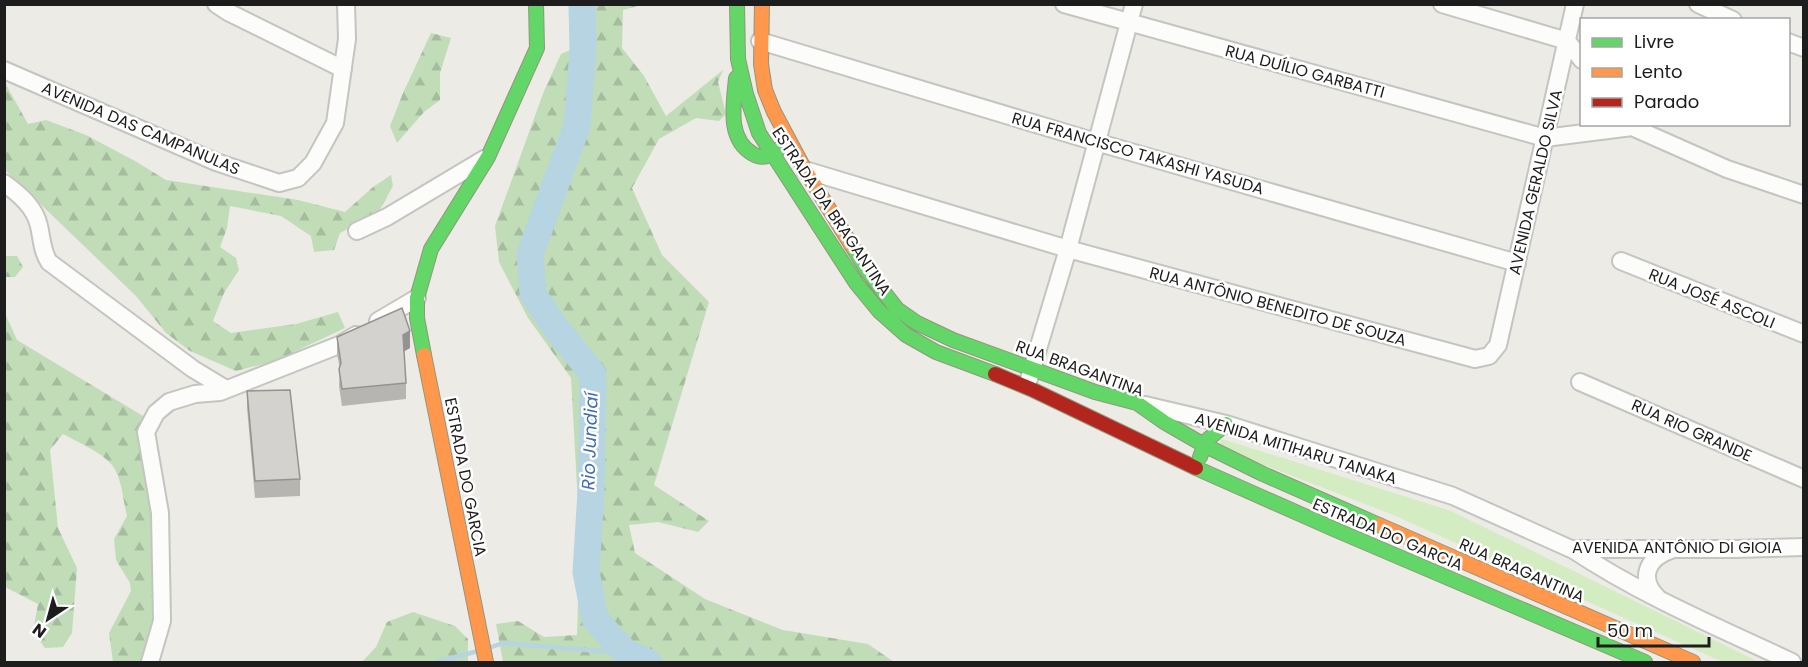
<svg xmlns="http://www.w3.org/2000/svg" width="1808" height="667" font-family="Poppins,sans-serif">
<defs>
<pattern id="forest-firs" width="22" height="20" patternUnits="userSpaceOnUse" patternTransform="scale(1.5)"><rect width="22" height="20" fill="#c1ddb8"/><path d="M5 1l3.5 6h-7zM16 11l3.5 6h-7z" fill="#a5bd9e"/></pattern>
</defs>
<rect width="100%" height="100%" fill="#ecebe5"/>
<path fill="#d3ecc1" d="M1222,439L1451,511L1759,662H1723L1391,514L1218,447Z"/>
<path fill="url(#forest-firs)" d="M579,5H641L623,10L622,48L644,76L666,116L723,70L718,82L726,114L719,121L696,118L659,139L632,188L662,255L709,302L654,485L709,521L698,532L658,522L629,525L635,553L705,599L783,630L868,644L894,662H503L496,624L518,621L544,637L577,635L580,540L571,378L528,318L499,262L495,226L544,91L561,54L594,40Z
M431,33L451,38L440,73V100L424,112L397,143L390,126L403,93Z
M4,81L28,124L46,120L86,135L135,161L166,180L298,200L345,212L373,187L391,175L393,186L378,213L340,233L334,250L314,252L311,236L281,216L230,206L227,228L220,247L236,258L239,270L224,293L213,321L231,333L296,324L338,312L345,328L275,361L236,371L190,351L166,333L136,296L5,170Z
M5,256H17L23,267L15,277H5Z
M4,311L17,340L143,416C141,436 145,455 148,475C155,513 162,557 151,594L158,597L157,623L142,662H113L109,633L131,591L130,583L116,560L114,539L127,516C123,500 122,478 112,465C100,451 79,443 63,434L50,450L58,528L77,568L72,633L63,647L45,648L33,632L38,604L5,587Z
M413,612L455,626L468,639V662H362L376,647L387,622Z"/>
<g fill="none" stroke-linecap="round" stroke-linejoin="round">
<path stroke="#b6d4e2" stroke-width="4.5" d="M489,648L503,643L626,653
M437,662L478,651"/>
<path stroke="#b6d4e2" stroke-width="27" d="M582,4L583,50L577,126L530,254L533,294L556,328L593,374L591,492L586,572L595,619L626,653L648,662"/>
<defs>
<path id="street" d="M216,4L228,12L343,69
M1064,4L1545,138L1632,127L1727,169L1804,195
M1442,4L1567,41
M1698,4L1733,20
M760,41L1096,142L1517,263
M1567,41L1582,60
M1788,42L1804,48
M4,70L216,162L279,183L298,178L313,163L335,123L347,39L346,4
M805,170L1068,249L1475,359L1489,356L1498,345L1575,4
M4,183C19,194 35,207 39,226C42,239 42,251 49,262L193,369L226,389
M357,231L387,217L484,159
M1621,261L1804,334
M378,321L417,298
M1029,379L1068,249L1134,4
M1580,382L1804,479
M1145,405L1226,424L1453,496L1571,549H1736L1804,547
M1572,549C1641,595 1717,627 1792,662
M1658,598C1638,579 1647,558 1671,550
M150,662L162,621L160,513L146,432L156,413L169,402L195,394L220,392L339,345L356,335"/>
<path id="fast" d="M737,4L738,59L746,94L759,133L856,283L879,311L906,335L936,352L995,374
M736,78C734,103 726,139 753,154C763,160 771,156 779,149
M852,246L868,272L897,309L917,323L953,340L1095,392L1137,403L1164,422L1204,445L1263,474L1379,525
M424,355L417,318V298L431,249L488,157L537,48L536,4
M1200,457L1206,441L1226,424
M1196,468L1336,530L1645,662"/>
<path id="slow" d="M762,4L761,64L765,90L774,112L805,170L852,246
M424,355L486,662
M1379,525L1693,662"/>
<path id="jam" d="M995,374L1031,389L1196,468"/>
</defs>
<use href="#street" stroke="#c4c4c1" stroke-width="20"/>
<use href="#fast" stroke="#92967c" stroke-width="16"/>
<use href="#slow" stroke="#92967c" stroke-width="16"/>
<use href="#jam" stroke="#92967c" stroke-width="16"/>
<use href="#street" stroke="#fcfcfb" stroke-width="16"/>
<use href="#fast" stroke="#63d668" stroke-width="14"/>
<use href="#slow" stroke="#ff974d" stroke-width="14"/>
<use href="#jam" stroke="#b3261e" stroke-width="14"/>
</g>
<path fill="#b6b5b1" d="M337,337L410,348L404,351L406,383V399L342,406L339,386L340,369L337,354Z
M247,391L300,479V496L255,498L247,408Z"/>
<path fill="#949390" d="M410,331V348L403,352V335Z"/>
<path fill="#d4d2ce" stroke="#949390" stroke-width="1.5" d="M402,308L410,331L403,335L406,383L342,389L339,369L341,363L337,337Z
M290,390L300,479L255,481L247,391Z"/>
<g text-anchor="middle" stroke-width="5" stroke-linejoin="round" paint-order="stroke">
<g font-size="16" fill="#1d1d1d" stroke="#fff">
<text transform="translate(1305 71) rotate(15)" y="6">RUA DUÍLIO GARBATTI</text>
<text transform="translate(141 128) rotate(23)" y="6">AVENIDA DAS CAMPANULAS</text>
<text transform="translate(1138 153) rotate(16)" y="6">RUA FRANCISCO TAKASHI YASUDA</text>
<text transform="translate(1535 182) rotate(-77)" y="6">AVENIDA GERALDO SILVA</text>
<text transform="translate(832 211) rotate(56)" y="6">ESTRADA DA BRAGANTINA</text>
<text transform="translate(1712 298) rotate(22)" y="6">RUA JOSÉ ASCOLI</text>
<text transform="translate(1278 306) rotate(15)" y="6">RUA ANTÔNIO BENEDITO DE SOUZA</text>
<text transform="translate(1080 368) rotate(20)" y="6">RUA BRAGANTINA</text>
<text transform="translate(1692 430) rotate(24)" y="6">RUA RIO GRANDE</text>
<text transform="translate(1296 448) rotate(17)" y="6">AVENIDA MITIHARU TANAKA</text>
<text transform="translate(466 477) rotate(79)" y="6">ESTRADA DO GARCIA</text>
<text transform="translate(1388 534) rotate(23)" y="6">ESTRADA DO GARCIA</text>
<text x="1677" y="553">AVENIDA ANTÔNIO DI GIOIA</text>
<text transform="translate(1522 570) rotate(24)" y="6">RUA BRAGANTINA</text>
</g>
<g font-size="18" font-style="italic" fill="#436eb3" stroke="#fff">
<text transform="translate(590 441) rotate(-88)" y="6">Rio Jundiaí</text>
</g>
</g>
<rect width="1808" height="667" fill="none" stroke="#1d1d1d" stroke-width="12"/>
<rect x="1580" y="18" width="210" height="108" fill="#ffffff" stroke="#a5a5a5" stroke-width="1.5"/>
<rect x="1592" y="38" width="30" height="9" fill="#63d668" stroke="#a5a5a5" stroke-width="1.5"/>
<text x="1634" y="48" font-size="18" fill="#1d1d1d">Livre</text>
<rect x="1592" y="68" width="30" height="9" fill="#ff974d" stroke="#a5a5a5" stroke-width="1.5"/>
<text x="1634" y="78" font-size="18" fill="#1d1d1d">Lento</text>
<rect x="1592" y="98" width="30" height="9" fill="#b3261e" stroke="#a5a5a5" stroke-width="1.5"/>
<text x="1634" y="108" font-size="18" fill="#1d1d1d">Parado</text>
<g transform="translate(48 619) rotate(216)" stroke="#ffffff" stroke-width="4.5" paint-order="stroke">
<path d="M0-4.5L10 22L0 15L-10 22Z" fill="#1d1d1d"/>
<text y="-9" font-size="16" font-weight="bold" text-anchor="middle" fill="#1d1d1d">N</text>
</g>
<path d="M1598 637v9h111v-9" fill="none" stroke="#1d1d1d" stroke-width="3"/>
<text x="1607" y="637" font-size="18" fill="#1d1d1d" stroke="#ffffff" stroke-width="4.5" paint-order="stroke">50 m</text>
</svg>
